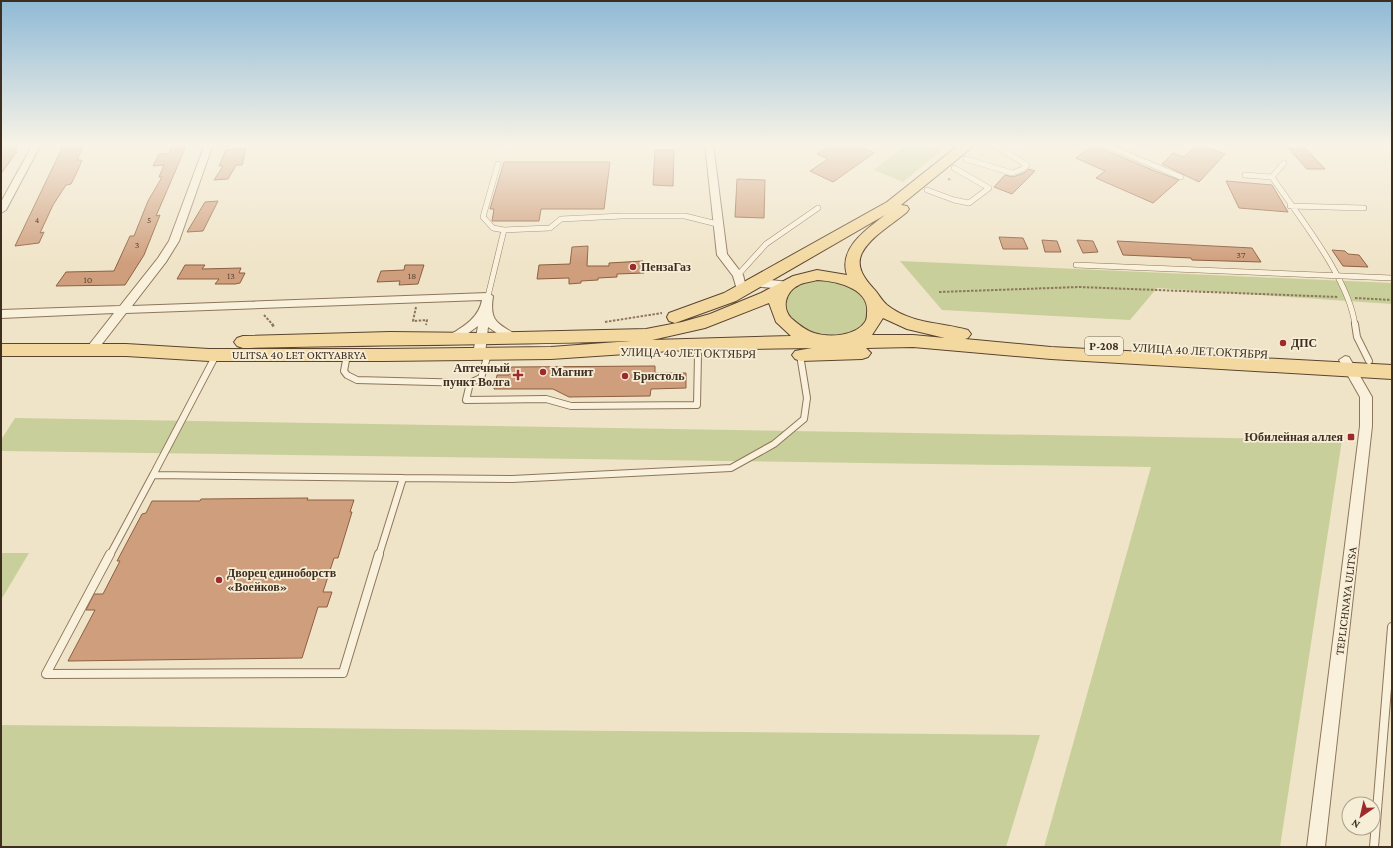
<svg xmlns="http://www.w3.org/2000/svg" width="1393" height="848" font-family="'Crimson Pro',serif">
<rect width="100%" height="100%" fill="#f0e4c8"/>
<path fill="#c9cf9b" d="M907,144H949L903,182L874,170Z
M900,261L1392,283V304L1157,288L1130,320L942,310Z
M819,280C841,281 862,288 869,311C859,347 808,341 788,317C785,313 785,306 786,302C789,286 804,282 819,280Z
M15,418L1342,440L1280,847H1044L1151,467L1,451V440Z
M1,553H29L1,600Z
M1,725L1040,735L1006,847H1Z"/>
<path fill="#cf9f7d" stroke="#8d5f41" d="M1,144H18L14,151H17L1,174Z
M64,144H85L77,160H82L77,172L71,184L66,185L53,205L40,233L44,232L39,243L15,246Z
M187,144L156,216L160,215L144,255L125,285L56,286L66,272L114,271L130,236H134L148,201L162,177H159L164,165L153,166L159,154L169,153L172,145Z
M831,144H854L874,153L833,182L810,171L828,159L817,154Z
M1197,144L1225,154L1199,182L1162,164L1173,153L1184,157Z
M1093,145L1155,171L1179,180L1153,203L1096,178L1105,171L1076,158Z
M246,148L242,165H236L228,179L214,180L223,166H219L226,150Z
M1288,148H1305L1325,169H1307Z
M655,150H674L673,186L653,185Z
M504,162H610L604,209H541L539,221H492L494,209H490Z
M1029,169L1035,171L1012,194L994,187L1005,175L1013,177L1024,173Z
M737,179L765,180L764,218L735,217Z
M1226,181L1272,185L1288,212L1239,208Z
M218,201L203,231L187,232L205,202Z
M999,237L1023,238L1028,249H1003Z
M1042,240L1057,241L1061,252H1045Z
M1077,240L1093,241L1098,252L1083,253Z
M1117,241L1252,248L1261,262L1192,260L1191,258L1123,255Z
M588,246L587,266H609V263L643,261L644,273L617,274V277L598,278V280L581,281V283L569,284V278L537,279L539,265L570,264L572,247Z
M1332,250L1345,251L1348,254L1359,255L1368,267L1343,266Z
M185,265H205L202,269L241,268L239,273H245L240,283L235,284H215L219,279H177Z
M405,265H424L418,284L399,285L400,281L377,282L381,271L404,270Z
M655,366V373H686V388L651,389L650,396L569,397L553,389H494L497,375H509L511,367Z
M308,498L307,500H354L350,512H352L338,558H334L323,592H332L327,607H318L302,658L68,661L95,610H86L94,594H103L120,561H117L142,514L146,513L152,501H200L201,499Z"/>
<g fill="none" stroke-linecap="round" stroke-linejoin="round">
<defs>
<path id="service-far2" d="M1103,144L1181,177
M966,159L1012,173L1023,169L1027,165L993,144
M498,164L483,217L493,228L504,230
M1245,175L1272,177C1299,217 1349,278 1355,325
M1272,177L1284,163
M927,190L954,200L969,203L989,188L954,168
M1290,206L1364,208
M1076,265L1392,278
M738,275L766,244L818,208
M488,296L504,230L550,228L561,219L622,216H685L717,224"/>
<path id="service-far1" d="M1355,324L1357,337L1369,361
M347,355L344,371L347,375L357,380L470,383L466,400L546,399L571,406L697,405L698,354
M470,383L481,378L488,354
M153,475L403,478L379,555
M153,475L216,355
M403,478L512,479L731,468L774,444L804,419L807,398L800,355
M110,555L153,475"/>
<path id="service" d="M110,554L46,674L343,673L379,554
M1374,847L1392,627"/>
<path id="minor" d="M33,144H41L6,210L1,213V202Z
M205,144H213L179,241L166,262L132,306L488,293L493,296C489,323 498,323 518,336L519,339L518,342H510L488,327L485,354L479,358L473,354L478,326L456,342H448L447,339L448,336C463,327 479,318 482,300L126,313L95,353L91,354L85,350L114,313L1,318V310L120,306L158,258L169,241Z
M705,144H713L727,254L743,275L747,291L742,294L738,293L733,276L717,255Z
M752,278L788,282L793,285C788,291 752,288 747,281Z
M1345,356L1349,357L1372,397V426L1325,847H1307L1360,426V397L1339,360Z"/>
<path id="primary" d="M960,144H976L901,205L907,206L909,209L907,212C893,224 871,236 862,253C855,267 865,279 873,288C879,294 881,300 887,305C911,324 940,322 968,330L971,334L968,338L965,339L1051,347L1392,365V379L1051,359L913,347L866,348L871,353L868,357L862,359L801,361L795,359L792,355L795,351L812,348L686,350L551,359L384,361H209L126,356H1V344H126L209,349H384L551,347L631,341C502,345 372,345 243,348L237,346L234,342L237,338L243,336L390,332L482,333L646,329L682,322L710,314L761,293L793,276L817,270L847,275C838,248 867,229 885,215L736,301L675,323L669,321L667,317L669,313L724,293L887,202ZM817,280C836,281 870,288 867,313C867,316 867,319 865,322C856,336 829,338 814,333C805,330 798,324 791,318C781,307 786,291 799,285C804,282 811,282 817,280ZM769,303L776,322L791,336L652,340L705,328ZM883,318L907,329L945,338L913,335H872Z"/>
</defs>
<use href="#service-far2" stroke="#8d765c" stroke-width="6"/>
<use href="#service-far1" stroke="#8d765c" stroke-width="8"/>
<use href="#service" stroke="#8d765c" stroke-width="10"/>
<use href="#minor" stroke="#8d765c" stroke-width="2"/>
<use href="#primary" stroke="#5b4430" stroke-width="2"/>
<path stroke="#8d765c" stroke-width="2" stroke-dasharray="2.5 1.5" stroke-linecap="butt" d="M948,179L952,180
M939,292L1079,287L1338,297
M1355,298L1392,300
M416,307L413,321L427,320L426,325
M264,315L273,325
M605,322L662,313"/>
<path stroke="#8d765c" stroke-width="2.5" stroke-dasharray="3 2" stroke-linecap="butt" d="M272,324L274,327"/>
<use href="#service-far2" stroke="#faf1dc" stroke-width="5"/>
<use href="#service-far1" stroke="#faf1dc" stroke-width="6"/>
<use href="#service" stroke="#faf1dc" stroke-width="8"/>
<use href="#minor" fill="#faf1dc" fill-rule="evenodd"/>
<use href="#primary" fill="#f3d9a0" fill-rule="evenodd"/>
</g>
<linearGradient id="sky" x2="0" y2="1"><stop stop-color="#8fbad6"/><stop offset="0.55" stop-color="#f8f3e6"/><stop offset="1" stop-color="#f8f3e6" stop-opacity="0"/></linearGradient>
<rect width="1393" height="263" fill="url(#sky)"/>
<g fill="#9e2a2b" stroke="#f7eed8" stroke-width="1.5">
<circle cx="633" cy="267" r="4"/>
<circle cx="1283" cy="343" r="4"/>
<circle cx="543" cy="372" r="4"/>
<path d="M516 369h4v4h4v4h-4v4h-4v-4h-4v-4h4z"/>
<circle cx="625" cy="376" r="4"/>
<rect x="1347" y="433" width="8" height="8" rx="2"/>
<circle cx="219" cy="580" r="4"/>
</g>
<g text-anchor="middle" stroke-width="3.5" stroke-linejoin="round" paint-order="stroke">
<g font-size="9" fill="#624a37">
<text x="37" y="223">4</text>
<text x="149" y="223">5</text>
</g>
<g font-size="10" fill="#624a37">
<text x="137" y="248">3</text>
<text x="1241" y="258">37</text>
<text x="231" y="279">13</text>
<text x="412" y="279">18</text>
<text x="88" y="283">10</text>
</g>
<rect fill="#f7eed8" stroke="#756857" stroke-width="1" x="1085" y="337" width="38" height="18" rx="3"/>
<g font-size="11" font-weight="bold" fill="#3d2e20">
<text x="1104" y="350">Р-208</text>
</g>
<g font-size="12" font-weight="bold" fill="#3d2e20" stroke="#f7eed8" text-anchor="start">
<text x="641" y="271">ПензаГаз</text>
<text x="1291" y="347">ДПС</text>
<text x="510" y="372" text-anchor="end">Аптечный<tspan x="510" dy="14">пункт Волга</tspan></text>
<text x="551" y="376">Магнит</text>
<text x="633" y="380">Бристоль</text>
<text x="1343" y="441" text-anchor="end">Юбилейная аллея</text>
<text x="227" y="577">Дворец единоборств<tspan x="227" dy="14">«Воейков»</tspan></text>
</g>
<g font-size="12" fill="#3d2e20" stroke="#f7eed8">
<text transform="translate(1200 351) rotate(3)" y="4">УЛИЦА 40 ЛЕТ ОКТЯБРЯ</text>
<text transform="translate(688 353) rotate(1)" y="4">УЛИЦА 40 ЛЕТ ОКТЯБРЯ</text>
<text x="299" y="359">ULITSA 40 LET OKTYABRYA</text>
<text transform="translate(1346 601) rotate(-83)" y="4">TEPLICHNAYA ULITSA</text>
</g>
</g>
<rect width="1393" height="848" fill="none" stroke="#3d2e20" stroke-width="4"/>
<g transform="translate(1361 816) rotate(214)"><circle r="19" fill="#f7eed8" stroke="#ada18e"/>
<path d="M0-3L7 15L0 10L-7 15Z" fill="#9e2a2b"/>
<text y="-6" font-size="11" font-weight="bold" text-anchor="middle" fill="#3d2e20">N</text>
</g>
</svg>
